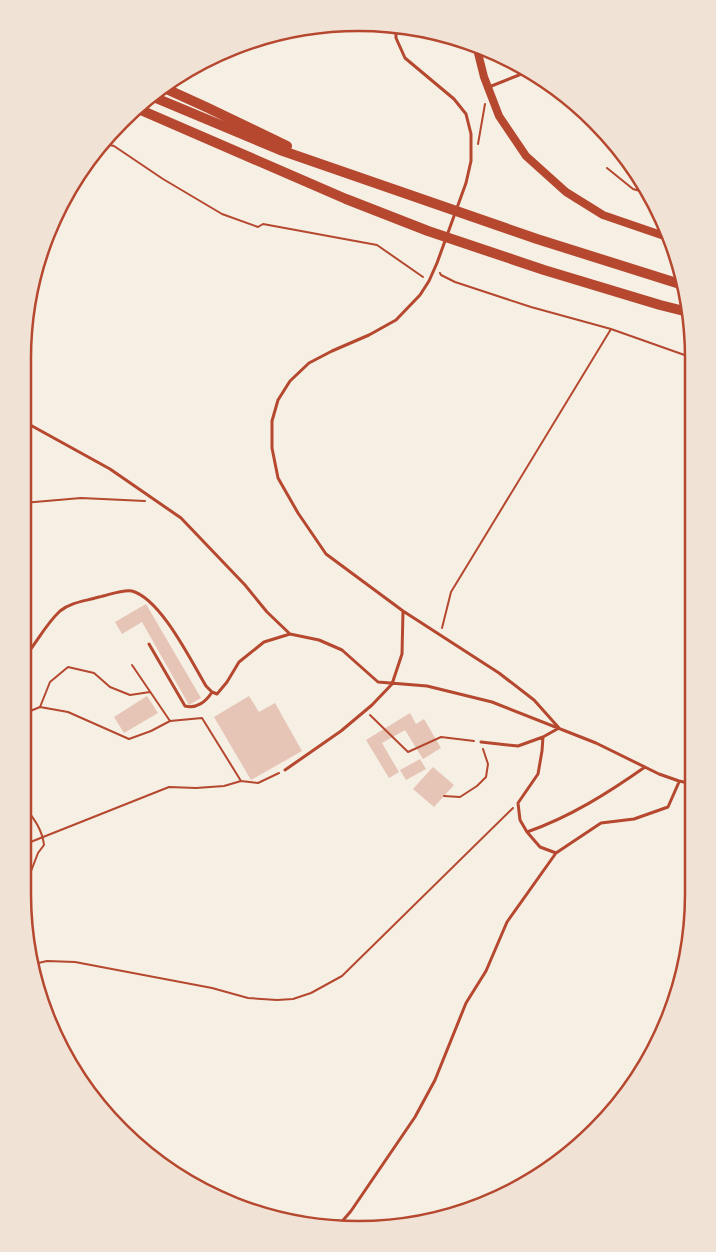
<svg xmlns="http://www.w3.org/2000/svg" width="716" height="1252" font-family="'Fira Sans',sans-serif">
<rect width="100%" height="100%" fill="#f6efe4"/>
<path fill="#e6c5b7" d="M146,604L201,698L189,705L142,622L122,634L115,622Z
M147,696L158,713L124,733L114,717Z
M249,696L259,712L275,703L302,751L251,780L214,717Z
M410,713L416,724L424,719L441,748L423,759L405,730L382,743L399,772L389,778L366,740Z
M420,759L426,769L406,780L400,770Z
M433,767L454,785L434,807L413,789Z"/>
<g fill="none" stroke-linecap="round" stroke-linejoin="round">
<path stroke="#b5482f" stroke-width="2" d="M102,143L114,146L163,179L222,214L258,227L263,224L377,245L423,277
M478,144L485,104
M607,168L633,189L650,194
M440,273L441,275L455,282L531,307L611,329L693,358
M23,503L81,498L145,501
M442,628L451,592L611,329
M132,665L170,721L202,718L241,781L258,783L279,773
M150,692L130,695L110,687L94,673L68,667L50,682L40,707L68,712L129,739L151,731L170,721
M23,714L40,707
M370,715L408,752L441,737L474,741
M444,796L460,797L477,786L486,777L488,764L483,749
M23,845L169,787L196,788L224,786L241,781
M23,892L38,853L44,845C42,829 34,819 25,807L23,806
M34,964L47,961L75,962L212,988L248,998L277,1000L293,999L311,993L342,976L513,808"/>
<path stroke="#b5482f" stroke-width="3" d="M396,26V38L405,58L454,99L466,114L471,134V161L466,183L437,263L429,281L420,295L396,320L369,335L332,351L309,363L290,381L278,400L272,421V448L278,478L298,513L326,554L403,611L499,673L534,700L559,728
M489,87L529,71
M23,421L110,469L181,518L245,585L267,612L290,634L319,640L342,650L378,682L427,686L492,702L596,743L659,774L679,781L693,784
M149,644L185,706C196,709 206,702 212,692
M23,659C36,644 45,625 60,611C71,602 86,601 99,597C109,595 123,589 132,591C161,599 191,661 206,686L212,692L217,694L227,682L239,662L264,642L290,634
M543,737L542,751L538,774L518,803L520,820L527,832L540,847L556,853
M481,742L518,746L543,737L559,728
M285,770L341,731L372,705L392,684L402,654L403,611
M527,832C570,817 608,793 645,767
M339,1225L351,1211L415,1117L435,1080L466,1003L486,971L507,922L556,853L601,823L634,819L668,807L679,782"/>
<path stroke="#b5482f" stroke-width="8" d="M476,45L484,77L499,116L526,156L566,192L603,215L670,238"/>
<path stroke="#b5482f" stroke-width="10" d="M162,87L206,107L287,146
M151,96L280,150L537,239L683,285
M136,108L346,199L428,231L544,270L660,305L688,312"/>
</g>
<path d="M0 0H716V1252H0ZM358 31H358A327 327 0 0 1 685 358V894A327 327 0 0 1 358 1221H358A327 327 0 0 1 31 894V358A327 327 0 0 1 358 31Z" fill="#f1e2d6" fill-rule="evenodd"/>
<path fill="none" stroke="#b5482f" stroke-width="2.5" d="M358 31H358A327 327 0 0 1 685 358V894A327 327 0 0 1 358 1221H358A327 327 0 0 1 31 894V358A327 327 0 0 1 358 31Z"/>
</svg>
